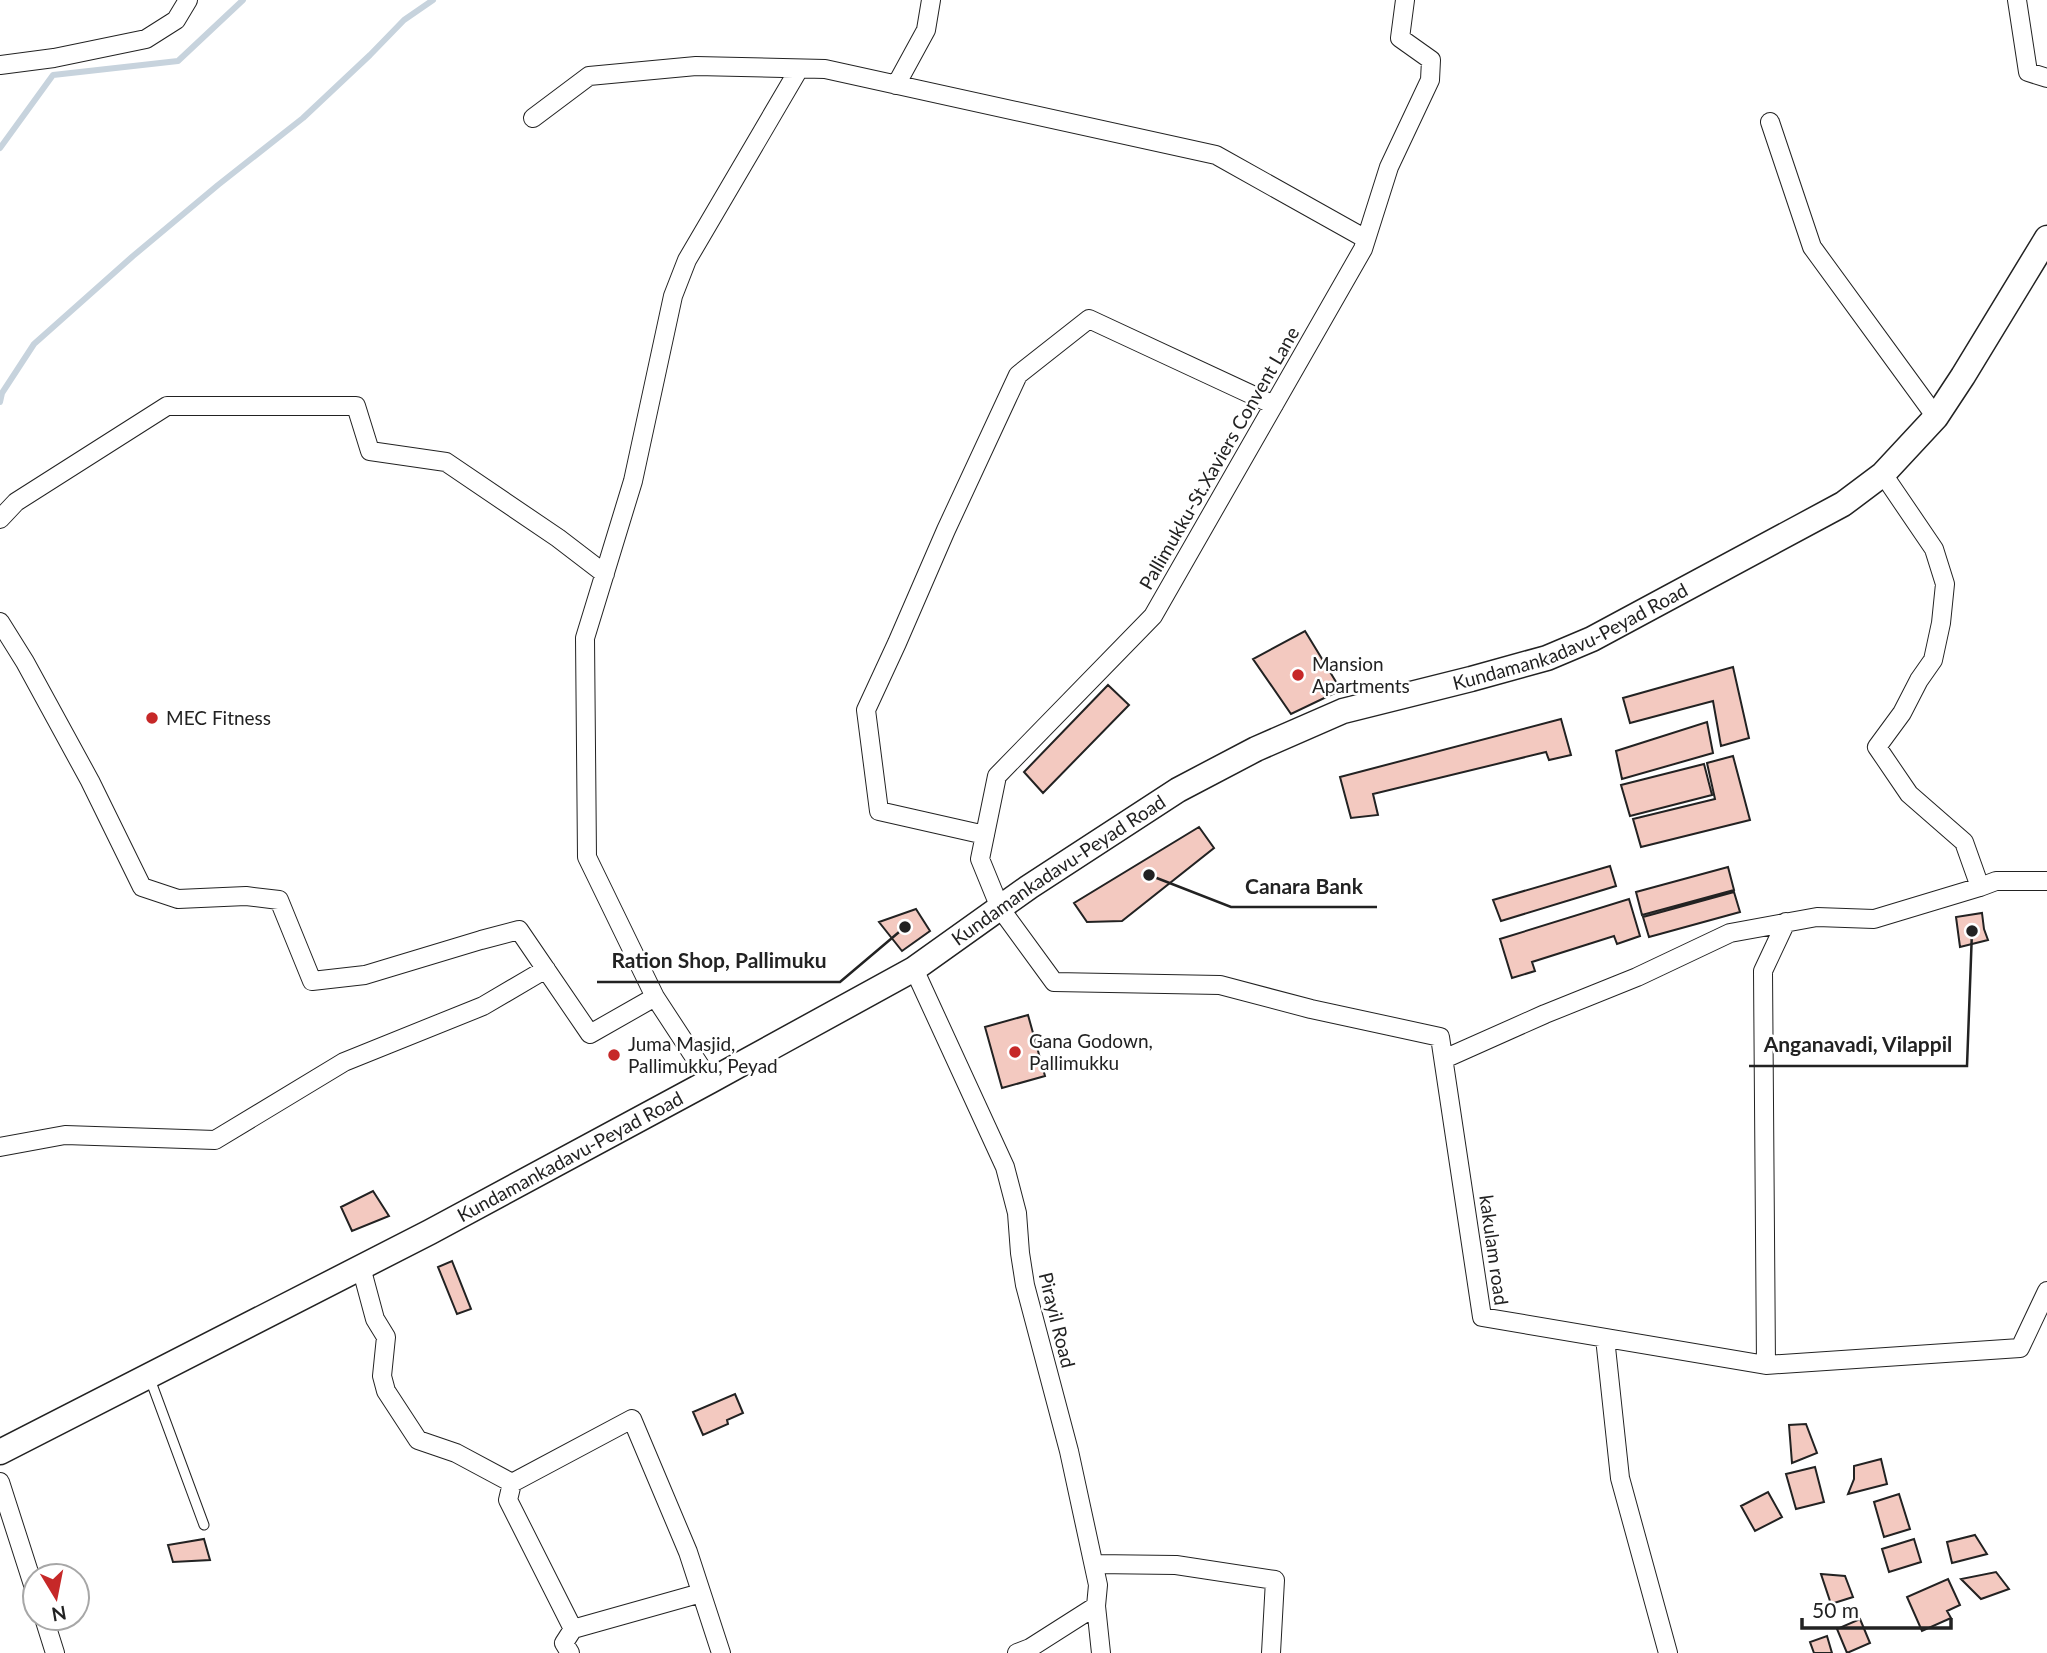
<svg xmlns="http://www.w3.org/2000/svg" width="2047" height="1653" font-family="Lato,sans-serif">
<rect width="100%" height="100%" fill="#fff"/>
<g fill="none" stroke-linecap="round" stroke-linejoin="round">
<path stroke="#c7d3dd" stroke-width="6" d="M0,148L53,75L178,61L243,0
M0,402L2,393L34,344L133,256L218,185L303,118L370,55L404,20L433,0"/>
</g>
<path fill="#f3c9c0" stroke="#222" stroke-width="2" d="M1305,631L1341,690L1291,714L1253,659Z
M1733,667L1749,738L1721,746L1713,701L1630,723L1623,698Z
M1108,685L1129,705L1043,793L1024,772Z
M1561,719L1571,755L1549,760L1546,752L1373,794L1378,815L1351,818L1340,777Z
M1707,722L1713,753L1622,779L1616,751Z
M1733,756L1750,820L1641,847L1633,819L1715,799L1707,763Z
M1704,764L1712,795L1630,816L1621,785Z
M1199,827L1214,848L1122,921L1087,922L1074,903Z
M1610,866L1616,886L1501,921L1493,900Z
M1728,867L1734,890L1642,915L1636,892Z
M1734,892L1740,912L1649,937L1643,917Z
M1629,899L1640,936L1617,944L1614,936L1532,962L1535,971L1512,978L1500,939Z
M916,909L930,931L902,951L879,922Z
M1982,913L1984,929L1988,940L1960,947L1956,917Z
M1028,1015L1045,1076L1002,1088L985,1027Z
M373,1191L389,1216L352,1231L341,1207Z
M452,1261L471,1309L457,1314L438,1267Z
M735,1394L743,1413L727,1420L728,1424L703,1435L693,1412Z
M1806,1424L1817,1453L1792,1463L1789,1425Z
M1881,1459L1887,1484L1848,1494L1854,1479V1466Z
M1815,1467L1824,1502L1796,1509L1786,1474Z
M1768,1492L1782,1517L1755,1531L1741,1506Z
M1899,1494L1910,1529L1884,1537L1874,1502Z
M1975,1535L1987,1554L1952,1563L1947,1542Z
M204,1539L210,1560L173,1562L168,1545Z
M1914,1539L1921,1562L1889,1572L1882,1549Z
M1996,1572L2009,1589L1981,1599L1961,1579Z
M1821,1574L1845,1576L1853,1597L1831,1604Z
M1948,1579L1960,1605L1947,1611L1951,1618L1922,1631L1907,1597Z
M1860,1619L1870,1643L1847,1653L1837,1629Z
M1827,1636L1832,1653H1814L1810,1642Z"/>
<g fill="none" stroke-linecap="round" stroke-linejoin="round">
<defs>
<path id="service" d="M150,1379L204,1525"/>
<path id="minor" d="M1405,0L1400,38L1431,60L1430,80L1389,167L1363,249L1153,616L997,776L980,859L1000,908L1054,982L1220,985L1311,1009L1440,1037L1482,1317L1766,1365L2020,1348L2047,1291
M2017,0L2028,72L2047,78
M0,65L54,58L146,39L176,20L188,0
M896,85L926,30L931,0
M533,118L589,76L696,66L825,69L1216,155L1366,239
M1770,122L1812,247L1936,417
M1883,474L1934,549L1945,584L1941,623L1933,660L1919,680L1902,713L1877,747L1909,794L1964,842L1980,887L1996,881H2047
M0,519L16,502L167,406H356L370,451L446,462L558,538L605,574
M0,622L25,662L90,781L142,887L178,899L246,896L279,900L312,981L365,975L481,940L519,930L590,1034L655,997
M985,835L879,811L866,710L897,643L946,530L1018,375L1089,319L1274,405
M914,969L1005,1167L1017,1213L1020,1253L1025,1285L1069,1451L1098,1585L1096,1606L1030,1648L1017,1653
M1444,1059L1545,1014L1637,977L1730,933L1817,917L1874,919L1980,887
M710,1081L655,997L587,857L585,638L633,481L673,296L687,260L799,69
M0,1147L65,1135L215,1140L344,1062L483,1006L546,969
M361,1267L375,1319L386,1337L382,1376L386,1391L418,1440L456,1453L512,1483L632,1419L688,1552L721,1653
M1605,1338L1620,1478L1668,1653
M1766,1365L1763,971L1786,922
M0,1482L35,1591
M512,1483L508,1500L573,1629L564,1643L570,1653
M1094,1564L1176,1565L1275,1580L1271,1653
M1096,1606L1101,1653
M44,1618L55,1653
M573,1629L701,1593"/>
<g id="secondary">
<path id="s1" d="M0,1452L430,1232L710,1081L914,969L1029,887L1178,790L1256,749L1343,711L1471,679L1547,658L1592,639L1843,504L1883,474L1936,417L1963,376L2047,238"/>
</g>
</defs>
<use href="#service" stroke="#222" stroke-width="11"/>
<use href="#minor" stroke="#222" stroke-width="20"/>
<use href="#secondary" stroke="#222" stroke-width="27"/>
<use href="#service" stroke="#fff" stroke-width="9"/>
<use href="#minor" stroke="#fff" stroke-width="18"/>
<use href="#secondary" stroke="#fff" stroke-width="24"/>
</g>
<g fill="#c62828" stroke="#fff" stroke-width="2.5">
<circle cx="1298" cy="675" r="7"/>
<circle cx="152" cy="718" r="7"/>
<circle cx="1015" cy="1052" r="7"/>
<circle cx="614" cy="1055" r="7"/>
</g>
<g text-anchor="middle" stroke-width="5" stroke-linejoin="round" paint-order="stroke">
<g font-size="19" fill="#222" stroke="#fff">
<text transform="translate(1219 458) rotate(-60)" y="7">Pallimukku-St.Xaviers Convent Lane</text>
<text dy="7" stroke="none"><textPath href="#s1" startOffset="1776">Kundamankadavu-Peyad Road</textPath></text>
<text dy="7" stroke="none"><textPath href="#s1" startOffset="1209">Kundamankadavu-Peyad Road</textPath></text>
<text dy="7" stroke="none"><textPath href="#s1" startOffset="642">Kundamankadavu-Peyad Road</textPath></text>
<text transform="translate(1494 1250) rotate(82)" y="7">kakulam road</text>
<text transform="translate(1057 1320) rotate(76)" y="7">Pirayil Road</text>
</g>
<g font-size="19" fill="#222" stroke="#fff" text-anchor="start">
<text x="1312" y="671">Mansion<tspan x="1312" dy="22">Apartments</tspan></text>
<text x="166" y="725">MEC Fitness</text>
<text x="1029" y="1048">Gana Godown,<tspan x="1029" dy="22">Pallimukku</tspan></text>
<text x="628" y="1051">Juma Masjid,<tspan x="628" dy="22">Pallimukku, Peyad</tspan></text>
</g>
</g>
<path fill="none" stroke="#222" stroke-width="2.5" d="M1149 875L1231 907H1377M905 927L840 982H597M1972 931L1967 1066H1749"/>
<g fill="#222" stroke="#fff" stroke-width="2.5">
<circle cx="1149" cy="875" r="7"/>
<circle cx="905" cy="927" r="7"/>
<circle cx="1972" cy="931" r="7"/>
</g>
<g font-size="21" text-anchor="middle" font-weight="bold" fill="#222" stroke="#fff" stroke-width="5" stroke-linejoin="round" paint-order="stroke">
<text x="1304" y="894">Canara Bank</text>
<text x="719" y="968">Ration Shop, Pallimuku</text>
<text x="1858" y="1052">Anganavadi, Vilappil</text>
</g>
<g transform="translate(56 1597) rotate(170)"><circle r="33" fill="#ffffff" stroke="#a7a7a7" stroke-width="2"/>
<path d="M0-5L12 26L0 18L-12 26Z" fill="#c62828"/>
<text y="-10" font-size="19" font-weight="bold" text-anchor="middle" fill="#222222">N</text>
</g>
<path d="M1802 1618v10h149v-10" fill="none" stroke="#222222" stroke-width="3.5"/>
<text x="1812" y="1618" font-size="21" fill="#222222" stroke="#ffffff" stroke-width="5" paint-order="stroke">50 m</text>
</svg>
